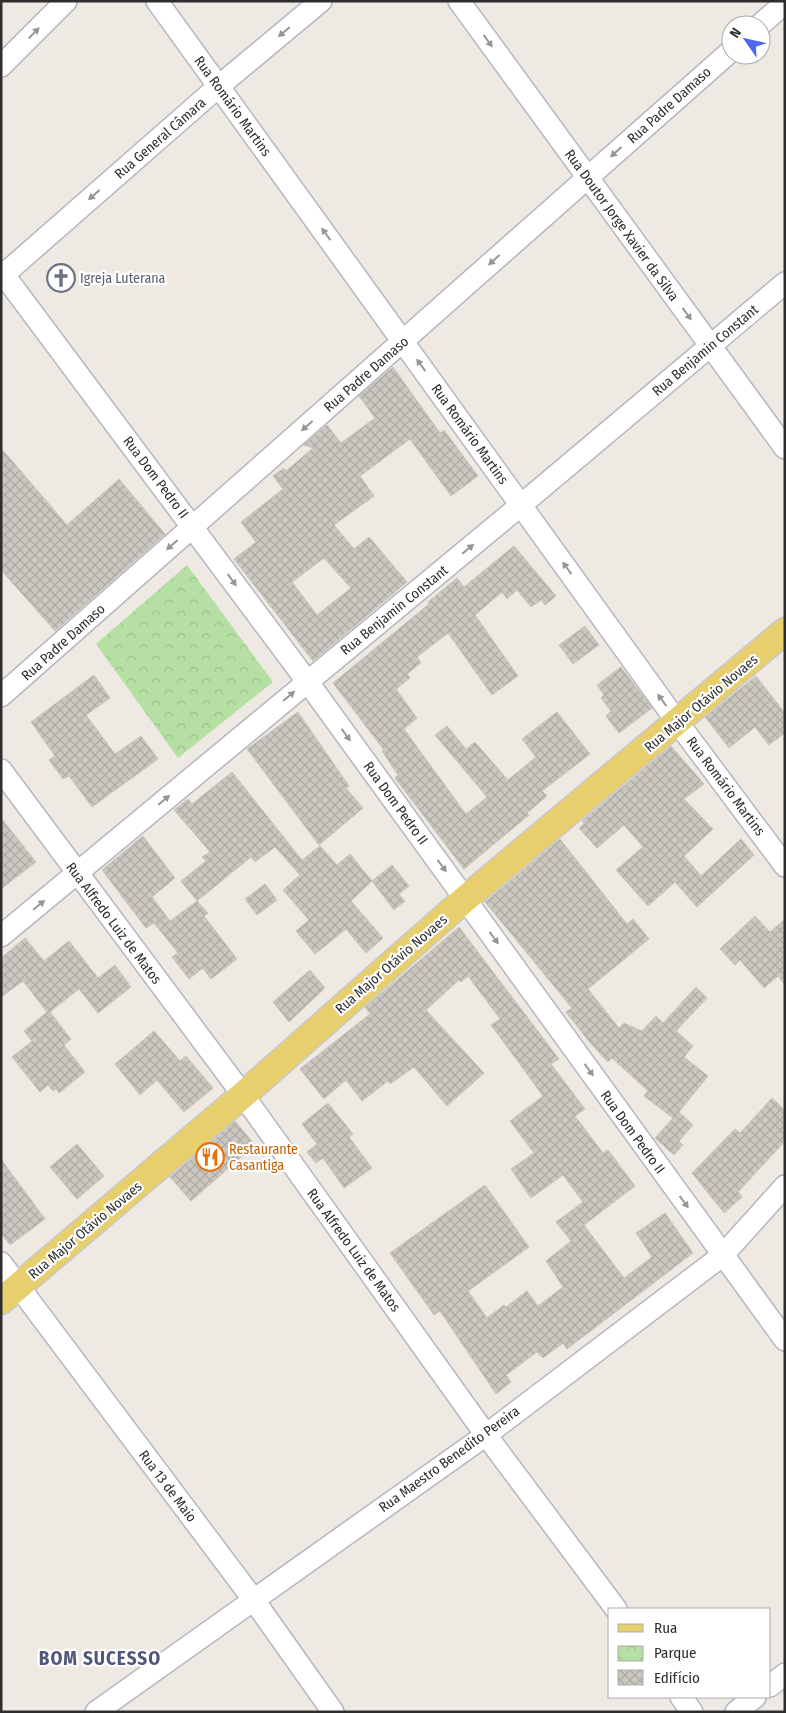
<svg xmlns="http://www.w3.org/2000/svg" width="786" height="1713" font-family="'Fira Sans Condensed',sans-serif">
<defs>
<pattern id="park-crowns" width="20" height="18" patternUnits="userSpaceOnUse" patternTransform="scale(1.25)"><rect width="20" height="18" fill="#b6dfa4"/><path d="M2 6a3 3 0 1 1 6 0M12 15a3 3 0 1 1 6 0" fill="none" stroke="#9dc08e"/></pattern>
<pattern id="building-cross-hatch" width="8" height="8" patternUnits="userSpaceOnUse" patternTransform="scale(1.25)"><rect width="8" height="8" fill="#cac7c0"/><path d="M0 0l8 8M0 8l8-8" fill="none" stroke="#aeaba5"/></pattern>
</defs>
<rect width="100%" height="100%" fill="#eee9e2"/>
<path fill="url(#park-crowns)" d="M187,565L273,682L178,758L96,644Z"/>
<path fill="url(#building-cross-hatch)" stroke="#cac5bb" fill-rule="evenodd" d="M393,367L440,433L444,430L478,476L451,496L410,439L360,476L374,496L334,525L354,549L369,537L407,582L313,661L234,559L256,542L241,522L283,489L273,476L284,468L286,471L313,448L304,445L321,430L327,425L341,443L375,418L359,396ZM324,558L351,588L317,615L292,582Z
M1,448L67,525L119,479L165,534L55,631L1,570Z
M514,546L556,596L545,605L541,600L531,607L517,590L507,599L502,592L475,615L518,676L492,695L448,633L417,657L421,663L407,674L410,678L396,689L417,718L404,729L466,814L487,797L435,735L447,726L466,749L475,742L508,780L536,757L522,739L557,712L590,754L542,791L547,796L527,813L529,815L464,869L395,778L398,775L382,751L384,750L333,683L429,604L428,602L457,578L464,587Z
M585,626L599,645L573,664L559,645Z
M621,667L652,708L619,733L606,716L611,711L601,698L604,695L597,685Z
M94,675L110,698L86,715L115,754L141,736L158,759L92,807L69,776L63,779L49,760L55,756L31,722Z
M756,676L785,713V733L769,745L755,727L729,748L705,717Z
M298,712L349,786L346,788L363,808L319,845L247,749Z
M671,746L704,784L684,799L713,829L684,856L701,876L741,839L754,855L697,907L675,882L648,906L616,870L643,847L624,825L597,848L579,828L584,824L582,821Z
M232,772L302,860L320,846L337,865L350,854L372,881L351,901L383,938L366,953L346,929L315,954L296,931L309,920L283,890L300,875L275,847L255,862L251,857L197,901L181,881L206,861L202,857L210,852L174,810L188,799L192,804Z
M1,818L36,862L1,889Z
M143,836L175,878L152,897L170,921L197,901L208,913L204,916L237,959L211,979L203,968L189,979L172,957L178,953L154,923L146,928L102,870Z
M560,839L627,924L633,919L649,939L588,989L619,1028L624,1023L642,1031L656,1016L663,1023L696,987L707,998L676,1031L693,1046L684,1057L708,1076L679,1112L693,1125L679,1141L683,1145L674,1155L655,1138L673,1118L644,1096L648,1091L612,1058L608,1062L591,1044L566,1012L572,1008L485,902Z
M392,865L409,886L399,894L405,901L394,910L372,881Z
M265,884L277,900L257,915L245,899Z
M755,916L770,932L785,919V985L778,976L764,988L740,960L735,965L720,949Z
M459,927L559,1059L551,1064L585,1109L575,1116L603,1153L608,1150L635,1186L584,1225L624,1278L652,1257L636,1233L665,1213L693,1253L567,1349L563,1343L543,1358L537,1352L506,1375L511,1382L496,1394L440,1311L434,1315L390,1253L485,1185L529,1247L468,1291L487,1318L504,1305L506,1307L527,1291L538,1306L563,1287L546,1261L571,1241L556,1222L583,1202L563,1175L531,1198L511,1169L534,1153L510,1121L543,1096L491,1025L500,1019L468,976L461,982L459,980L426,1010L484,1073L447,1106L414,1067L390,1084L388,1081L362,1101L346,1080L324,1099L300,1069L370,1014L365,1007Z
M25,938L44,961L69,941L98,978L115,965L131,987L98,1013L79,989L50,1012L71,1039L64,1045L85,1072L59,1093L56,1089L53,1091L48,1085L40,1092L12,1057L32,1041L24,1031L47,1012L23,981L1,997V958Z
M310,970L325,988L289,1022L273,1002Z
M154,1031L180,1061L186,1056L213,1088L184,1112L157,1080L140,1095L115,1064Z
M772,1098L785,1110V1141L738,1192L742,1197L724,1213L692,1173L735,1129L740,1133Z
M328,1103L353,1134L349,1137L372,1168L344,1188L323,1158L316,1163L307,1152L317,1144L302,1124Z
M235,1121L255,1145L191,1201L170,1177Z
M77,1144L104,1176L77,1199L50,1167Z
M1,1159L45,1219L10,1245L1,1233Z"/>
<g fill="none" stroke-linecap="round" stroke-linejoin="round">
<defs>
<path id="minor" d="M157,1L678,723L785,866
M459,1L785,448
M760,25L785,3
M1,66L66,1
M1,271L307,681L785,1340
M1,277L219,86L321,1
M1,696L731,51
M1,770L243,1095L486,1435L616,1609
M1,936L521,505L785,283
M1,1263L253,1599L333,1712
M770,1686L785,1674
M681,1697L692,1712
M96,1712L486,1435L723,1255L785,1186
M736,1712L755,1697"/>
<path id="major" d="M1,1301L243,1095L465,899L785,631"/>
</defs>
<use href="#minor" stroke="#b5b7c0" stroke-width="24"/>
<use href="#major" stroke="#c9c9c9" stroke-width="29"/>
<use href="#minor" stroke="#fff" stroke-width="21"/>
<use href="#major" stroke="#e7cf6e" stroke-width="26"/>
</g>
<defs><path id="oneway-solid" d="M-6-.8H1V-3.2L6.5 0L1 3.2V.8H-6Z" transform="scale(1.25)"/></defs>
<g fill="#969696">
<use href="#oneway-solid" transform="translate(284 32) rotate(140)"/>
<use href="#oneway-solid" transform="translate(34 33) rotate(-45)"/>
<use href="#oneway-solid" transform="translate(488 41) rotate(54)"/>
<use href="#oneway-solid" transform="translate(616 152) rotate(138)"/>
<use href="#oneway-solid" transform="translate(94 195) rotate(139)"/>
<use href="#oneway-solid" transform="translate(326 234) rotate(-126)"/>
<use href="#oneway-solid" transform="translate(494 260) rotate(138)"/>
<use href="#oneway-solid" transform="translate(687 314) rotate(54)"/>
<use href="#oneway-solid" transform="translate(421 365) rotate(-126)"/>
<use href="#oneway-solid" transform="translate(307 426) rotate(139)"/>
<use href="#oneway-solid" transform="translate(172 545) rotate(139)"/>
<use href="#oneway-solid" transform="translate(468 549) rotate(-39)"/>
<use href="#oneway-solid" transform="translate(567 568) rotate(-126)"/>
<use href="#oneway-solid" transform="translate(232 580) rotate(54)"/>
<use href="#oneway-solid" transform="translate(289 696) rotate(-40)"/>
<use href="#oneway-solid" transform="translate(662 700) rotate(-126)"/>
<use href="#oneway-solid" transform="translate(346 735) rotate(54)"/>
<use href="#oneway-solid" transform="translate(164 800) rotate(-40)"/>
<use href="#oneway-solid" transform="translate(442 866) rotate(54)"/>
<use href="#oneway-solid" transform="translate(39 905) rotate(-39)"/>
<use href="#oneway-solid" transform="translate(494 938) rotate(54)"/>
<use href="#oneway-solid" transform="translate(589 1070) rotate(54)"/>
<use href="#oneway-solid" transform="translate(684 1202) rotate(54)"/>
</g>
<defs>
<symbol id="church-ring" viewBox="-11 -11 22 22"><circle r="9.5" fill="#fff" stroke="#6b7280" stroke-width="1.5"/><path d="M-1.2-6h2.4v3.5h3.3v2.4h-3.3V6h-2.4V-.1h-3.3v-2.4h3.3Z" fill="#6b7280"/></symbol>
<symbol id="restaurant-ring" viewBox="-11 -11 22 22"><circle r="9.5" fill="#fff" stroke="#e8710a" stroke-width="1.5"/><path d="M-5-6h1v4h1v-4h1v4h1v-4h1v5L-1.5 .5V6h-2V.5L-5-1ZM5-6V6H3V1.5H1.5Q1.5-4 5-6Z" fill="#e8710a"/></symbol>
</defs>
<g fill-rule="evenodd">
<use href="#church-ring" x="45" y="262" width="32" height="32"/>
<use href="#restaurant-ring" x="194" y="1141" width="32" height="32"/>
</g>
<g text-anchor="middle" stroke-width="4.5" stroke-linejoin="round" paint-order="stroke">
<g font-size="14" fill="#2e2e2e" stroke="#fff">
<text transform="translate(669 105) rotate(-42)" y="5">Rua Padre Damaso</text>
<text transform="translate(233 106) rotate(54)" y="5">Rua Romário Martins</text>
<text transform="translate(160 138) rotate(-41)" y="5">Rua General Câmara</text>
<text transform="translate(622 225) rotate(54)" y="5">Rua Doutor Jorge Xavier da Silva</text>
<text transform="translate(705 350) rotate(-40)" y="5">Rua Benjamin Constant</text>
<text transform="translate(366 374) rotate(-41)" y="5">Rua Padre Damaso</text>
<text transform="translate(470 434) rotate(54)" y="5">Rua Romário Martins</text>
<text transform="translate(156 477) rotate(53)" y="5">Rua Dom Pedro II</text>
<text transform="translate(394 610) rotate(-39)" y="5">Rua Benjamin Constant</text>
<text transform="translate(63 642) rotate(-42)" y="5">Rua Padre Damaso</text>
<text transform="translate(701 703) rotate(-40)" y="5">Rua Major Otávio Novaes</text>
<text transform="translate(726 786) rotate(53)" y="5">Rua Romário Martins</text>
<text transform="translate(396 803) rotate(54)" y="5">Rua Dom Pedro II</text>
<text transform="translate(114 923) rotate(53)" y="5">Rua Alfredo Luiz de Matos</text>
<text transform="translate(391 964) rotate(-41)" y="5">Rua Major Otávio Novaes</text>
<text transform="translate(633 1132) rotate(54)" y="5">Rua Dom Pedro II</text>
<text transform="translate(85 1230) rotate(-40)" y="5">Rua Major Otávio Novaes</text>
<text transform="translate(354 1250) rotate(54)" y="5">Rua Alfredo Luiz de Matos</text>
<text transform="translate(449 1459) rotate(-36)" y="5">Rua Maestro Benedito Pereira</text>
<text transform="translate(168 1486) rotate(53)" y="5">Rua 13 de Maio</text>
</g>
<g font-size="14" fill="#5b616d" stroke="#fff" text-anchor="start">
<text x="80" y="283">Igreja Luterana</text>
</g>
<g font-size="14" fill="#c56008" stroke="#fff" text-anchor="start">
<text x="229" y="1154">Restaurante<tspan x="229" dy="16">Casantiga</tspan></text>
</g>
<g font-size="19" font-weight="bold" letter-spacing="1" fill="#51577c" stroke="#fff">
<text x="100" y="1665">BOM SUCESSO</text>
</g>
</g>
<rect width="786" height="1713" fill="none" stroke="#2e2e2e" stroke-width="5"/>
<rect x="608" y="1608" width="162" height="90" fill="#ffffff" stroke="#ababab"/>
<rect x="618" y="1624" width="25" height="8" fill="#e7cf6e" stroke="#ababab"/>
<text x="654" y="1633" font-size="15" fill="#2e2e2e">Rua</text>
<rect x="618" y="1646" width="25" height="15" fill="url(#park-crowns)" stroke="#ababab"/>
<text x="654" y="1658" font-size="15" fill="#2e2e2e">Parque</text>
<rect x="618" y="1670" width="25" height="15" fill="url(#building-cross-hatch)" stroke="#ababab"/>
<text x="654" y="1683" font-size="15" fill="#2e2e2e">Edifício</text>
<g transform="translate(746 40) rotate(304)"><circle r="24" fill="#ffffff" stroke="#ababab"/>
<path d="M0-4L9 19L0 12L-9 19Z" fill="#5168ec"/>
<text y="-8" font-size="14" font-weight="bold" text-anchor="middle" fill="#2e2e2e">N</text>
</g>
</svg>
